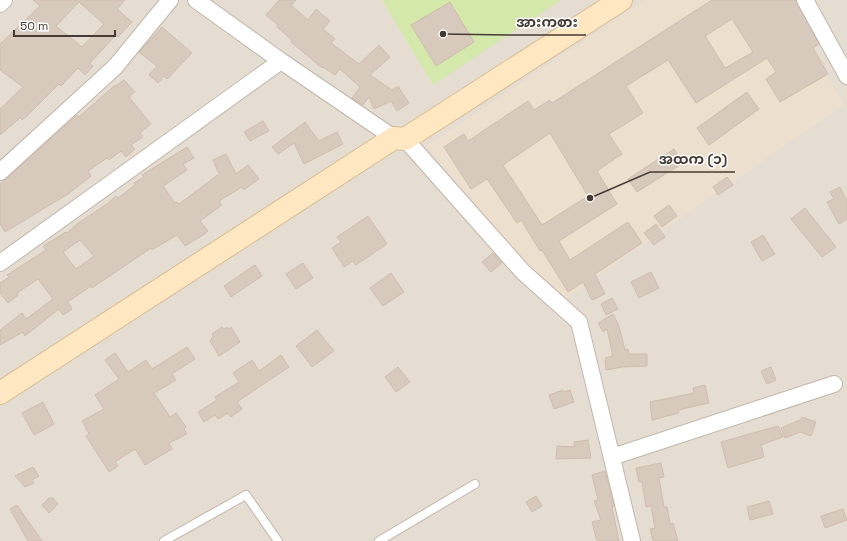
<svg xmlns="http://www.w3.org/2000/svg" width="847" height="541" font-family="'Space Grotesk','Noto Sans Myanmar',sans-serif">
<rect width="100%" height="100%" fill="#f2ece4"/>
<path fill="#e6ddd2" d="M0,0H847V541H0Z"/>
<path fill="#ecdfce" d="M645,0H788L843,105L566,298L513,251L427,146Z"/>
<path fill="#d5e8ac" d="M382,0H561L433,85Z"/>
<path fill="#d7c9bc" stroke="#cfbdad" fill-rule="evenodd" d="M33,0H125L117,9L132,22L118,37L116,35L90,63L93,66L85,75L78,68L61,86L59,84L29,114L22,120L20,118L0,135V109L23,87L0,70V44L40,6ZM79,2L104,24L82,47L56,26Z
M279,0H296L291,5L308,20L316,9L330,21L323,29L335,39L331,43L359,64L379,45L390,57L370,75L392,90L398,86L409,103L397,111L391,101L374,109L369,97L363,105L352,98L360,87L340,69L335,75L323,67L322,68L291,42L292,40L277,27L278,25L266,15Z
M712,0H796L819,44L813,48L828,74L780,102L766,79L776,72L767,58L696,103L668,60L626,86L643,113L609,134L622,154L597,171L617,204L559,241L570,260L628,222L642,243L595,274L605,294L592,300L583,282L568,292L542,250L540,251L521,220L517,223L487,179L471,189L444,147L464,134L468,141L528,101L534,110L550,100L552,103ZM732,19L753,52L725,68L705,36ZM550,133L588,196L542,225L503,165Z
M450,2L474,42L436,66L411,25Z
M162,27L192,53L167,79L164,76L158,83L149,75L157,66L139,52Z
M124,80L135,92L129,97L151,124L140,133L143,137L131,145L135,149L126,157L121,151L109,160L107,158L88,171L91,176L68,194L5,232L0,224V184L77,115L79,117L115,85L116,86Z
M747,92L759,109L709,145L697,128Z
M263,121L269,131L250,141L244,132Z
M305,122L319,141L337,132L343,144L304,164L294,143L278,154L272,147Z
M187,147L194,158L183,164L187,170L163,186L175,203L177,202L179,204L219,174L213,160L226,154L236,174L248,165L259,179L244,190L242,187L219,201L222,205L200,221L208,231L203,235L185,246L177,235L152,250L151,248L92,288L91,286L68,302L72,309L63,315L59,309L25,336L23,332L0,345V330L22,313L26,319L53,299L38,279L17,293L18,295L8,303L0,293V283L9,277L7,275L46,250L43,246L66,232L67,233L78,223L107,204L116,196L118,198L135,185L134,183L144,177L142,175ZM80,240L94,256L76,269L63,252Z
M674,149L683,163L637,192L628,179Z
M727,177L733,185L718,195L713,187Z
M840,187L847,201V219L839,224L827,202L834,199L830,192Z
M669,205L677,216L662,227L654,216Z
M805,208L836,247L822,257L791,219Z
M368,216L387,244L356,265L353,261L344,267L332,248L341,242L337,237Z
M656,224L665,237L654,245L644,233Z
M763,235L775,254L762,261L751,242Z
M493,253L502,263L491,272L482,262Z
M303,263L313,278L296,289L286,274Z
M255,265L262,276L231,297L224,286Z
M651,272L659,288L639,298L631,282Z
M391,273L404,292L383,306L370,288Z
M612,298L618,309L606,315L601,304Z
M613,314L619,326L625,350L628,349L629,354H647V366L622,367L606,370L605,358L613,356L607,329L603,332L598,323Z
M222,327L224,329L227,327L229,329L231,327L240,342L219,356L210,341L213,336L212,334Z
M317,330L334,351L312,367L296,346Z
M187,347L195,359L172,374L176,380L154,393L170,417L176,413L186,427L184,429L187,434L169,443L172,449L145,465L135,449L115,462L118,466L109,472L86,436L89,434L82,421L104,409L95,395L119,379L105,360L115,353L128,372L146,360L152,369Z
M281,355L289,367L237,402L242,409L231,417L228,413L218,419L215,415L204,422L198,412L217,400L215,397L239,382L233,373L252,360L259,371Z
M398,367L410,382L396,392L385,377Z
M771,367L776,380L767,384L761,371Z
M705,385L709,403L678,410L679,413L652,420L650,402L694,393L693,388Z
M563,390V392L570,390L574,402L554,409L549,395Z
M43,402L54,424L34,435L22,413Z
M802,417L816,422L811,436L800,432L785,438L781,428L800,420Z
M778,426L783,437L761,445L764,457L728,468L721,442Z
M588,440L591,458L556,459L557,446L574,447V442Z
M661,463L664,477L659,478L664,507H667L670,524L673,523L678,541H653L650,529L655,528L651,506L646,507L642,482H639L636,468Z
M33,467L39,476L32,480L34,483L25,487L15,476Z
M605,471L614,506L612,507L619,541H597L592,522L601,520L594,501L598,500L592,475Z
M536,496L542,506L532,512L526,502Z
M49,498H53L58,504L49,513L42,505Z
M769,501L773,514L750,520L747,507Z
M17,505L42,541H28L10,509Z
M843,509L847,520L825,528L821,516Z"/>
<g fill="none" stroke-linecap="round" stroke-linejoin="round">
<defs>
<path id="lane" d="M164,541L246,495L278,541
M379,541L475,484"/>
<path id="street" d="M196,0L281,61L394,138
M805,0L847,76
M0,4L4,0
M405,139L523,272L579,322L632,541
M0,172L115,67L170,0
M0,263L281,61
M612,457L834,384"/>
<path id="secondary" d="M0,393L394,138L405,139L621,0"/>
</defs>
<use href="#lane" stroke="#c1b5aa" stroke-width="10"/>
<use href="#street" stroke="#c1b5aa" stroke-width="18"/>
<use href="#secondary" stroke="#d6bc95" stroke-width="24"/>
<use href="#lane" stroke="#fff" stroke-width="8"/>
<use href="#street" stroke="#fff" stroke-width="16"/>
<use href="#secondary" stroke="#ffe8c1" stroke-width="22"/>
</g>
<path fill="none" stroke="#443c34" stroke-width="1.5" d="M443 34L508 35H586M590 198L650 172H735"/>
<g fill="#443c34" stroke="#fff" stroke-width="1.5">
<circle cx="443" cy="34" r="4"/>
<circle cx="590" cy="198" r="4"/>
</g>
<g font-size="14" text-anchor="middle" font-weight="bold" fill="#443c34" stroke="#fff" stroke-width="3" stroke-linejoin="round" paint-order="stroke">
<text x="547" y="27">အားကစား</text>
<text x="693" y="164">အထက (၁)</text>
</g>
<path d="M14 30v6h101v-6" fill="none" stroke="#443c34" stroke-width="2"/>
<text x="20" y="30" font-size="12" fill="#443c34" stroke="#ffffff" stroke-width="3" paint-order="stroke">50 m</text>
</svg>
